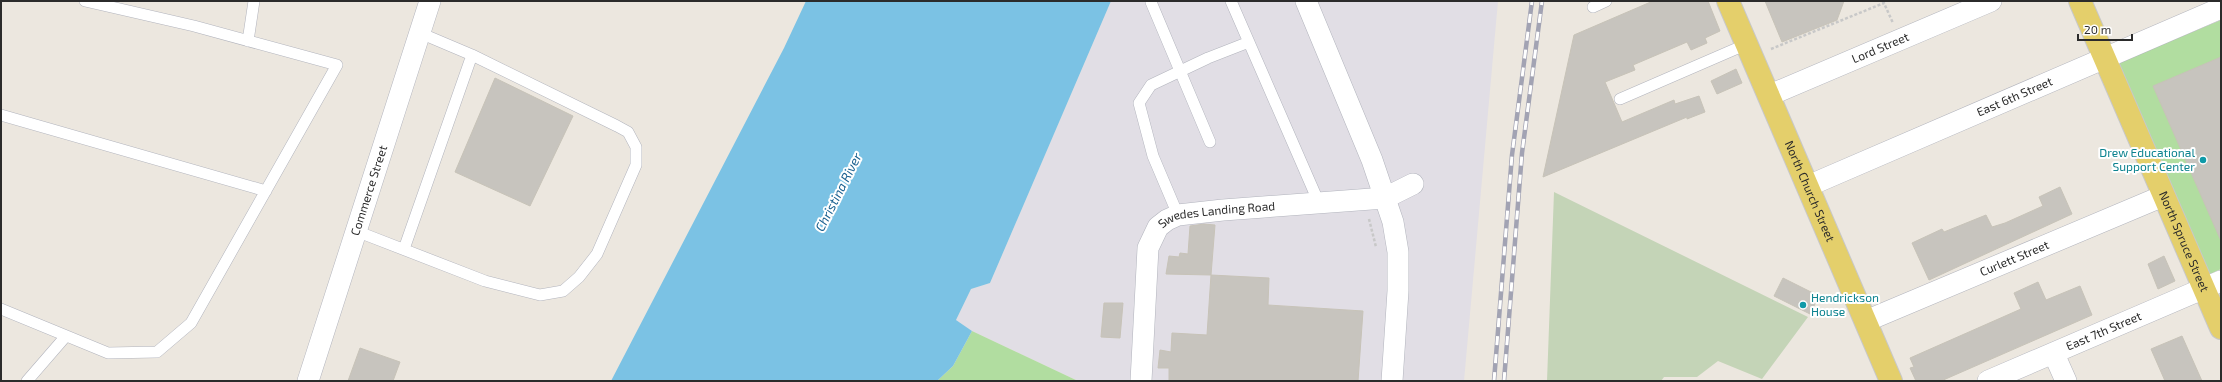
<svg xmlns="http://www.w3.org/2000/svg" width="2222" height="382" font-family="'Exo 2',sans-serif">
<rect width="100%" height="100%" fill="#ece7df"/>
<path fill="#e1dee5" d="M1111,1H1498L1464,381H1078L972,331L956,320L971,289L990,283Z"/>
<path fill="#b1dda0" d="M2221,20V269L2208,275L2116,64Z
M972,331L1078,381H937L953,366Z"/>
<path fill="#c4d4b7" d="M1554,192L1808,317L1762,379L1718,361L1697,377H1664L1661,381H1547Z"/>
<path fill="#7bc2e4" d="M806,1H1111L990,283L971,289L956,320L972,331L953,366L937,381H611L784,48Z"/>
<path fill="#c7c4be" stroke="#c7c3b8" d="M1653,1H1708L1720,31L1705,38L1707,43L1691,50L1687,42L1633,65L1635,70L1605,82L1622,122L1674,100L1675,104L1699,96L1705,112L1687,119V117L1543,177L1574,35Z
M1765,1H1844L1837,20L1782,42Z
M2221,57V241L2153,86Z
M1736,69L1742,83L1717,94L1711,81Z
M495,78L573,116L530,206L455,172Z
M2060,187L2072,214L1929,280L1912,243L1942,229L1944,232L1986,215L1992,227L2005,223L2043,206L2039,197Z
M1204,224L1215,225L1211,275L1166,274L1169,256L1179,257L1180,253L1188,254L1190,226Z
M2164,256L2175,281L2158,289L2148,264Z
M1211,275L1269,278L1268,305L1363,311L1358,381H1169V368H1158L1160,350L1171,352L1172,333L1207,335Z
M1783,278L1819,296L1810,314L1774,296Z
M2038,282L2046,300L2080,286L2092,315L1941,381H1916L1910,368L1914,367L1910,358L2021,309L2014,293Z
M1104,303H1123L1120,338L1101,337Z
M2182,336L2202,381H2165L2151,349Z
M360,348L400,362L393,381H348Z"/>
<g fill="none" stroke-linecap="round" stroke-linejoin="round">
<defs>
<path id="service" d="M1231,1L1319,203
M1151,2L1210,142
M1593,7L1606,1
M248,41L254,1
M1620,99L1747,44
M1,115L266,191
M1178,215L1153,156L1139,103L1151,85L1208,58L1249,42
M356,231L485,281L540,295L563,291L579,277L597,254L636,165V147L628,132L617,126L472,55
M404,249L472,55L420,33
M1,309L108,353L157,352L191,323L337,65L194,26L85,1
M27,381L66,336"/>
<g id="minor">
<path d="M1306,1L1372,160L1393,222L1398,252V291L1392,381"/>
<path id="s1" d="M1770,95L1991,1"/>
<path id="s2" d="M1808,186L2221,8"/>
<path id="s3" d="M1866,321L2163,196"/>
<path d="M2054,354L2066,381"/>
<path id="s4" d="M308,381L430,1"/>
<path id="s5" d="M1141,381L1148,248L1158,227L1167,220L1178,215L1223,210L1385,198L1413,184"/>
<path id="s6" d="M1988,381L2221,281"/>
</g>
<g id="primary">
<path id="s7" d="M1728,1L1891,381"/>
<path id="s8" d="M2080,1L2221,328"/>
</g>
</defs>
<use href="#service" stroke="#b2b4bd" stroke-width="12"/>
<use href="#minor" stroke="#b2b4bd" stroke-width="22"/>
<use href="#primary" stroke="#c8c8c8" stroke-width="24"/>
<path stroke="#c8c8c8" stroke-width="2.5" stroke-dasharray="3 2" stroke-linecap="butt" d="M1883,1L1893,23
M1771,49L1884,3
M1369,219L1376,247"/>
<use href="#service" stroke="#fff" stroke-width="11"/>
<use href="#minor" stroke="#fff" stroke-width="21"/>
<use href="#primary" stroke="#e4cf6b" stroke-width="22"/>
<defs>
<path id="rail" d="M1494,381L1512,155L1532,1
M1504,381L1522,153L1542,1"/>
</defs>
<use href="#rail" stroke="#a2a3b3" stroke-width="4.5"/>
<use href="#rail" stroke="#fff" stroke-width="3" stroke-dasharray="9" stroke-linecap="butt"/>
</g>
<g fill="#0f9aa8" stroke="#fff" stroke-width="1.5">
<circle cx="2203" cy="160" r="4"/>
<circle cx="1803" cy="305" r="4"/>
</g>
<g text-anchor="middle" stroke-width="4" stroke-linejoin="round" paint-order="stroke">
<g font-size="12" fill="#2b2b2b" stroke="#fff">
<text dy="4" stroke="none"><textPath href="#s1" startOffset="120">Lord Street</textPath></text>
<text dy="4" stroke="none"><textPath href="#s2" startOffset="225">East 6th Street</textPath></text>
<text dy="4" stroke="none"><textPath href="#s4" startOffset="200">Commerce Street</textPath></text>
<text dy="4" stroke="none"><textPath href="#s7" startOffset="207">North Church Street</textPath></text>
<text dy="4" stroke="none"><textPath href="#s5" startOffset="218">Swedes Landing Road</textPath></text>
<text dy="4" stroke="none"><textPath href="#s8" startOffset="262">North Spruce Street</textPath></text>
<text dy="4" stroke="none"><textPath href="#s3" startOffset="161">Curlett Street</textPath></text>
<text dy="4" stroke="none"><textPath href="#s6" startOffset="126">East 7th Street</textPath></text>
</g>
<g font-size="12" fill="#0d838f" stroke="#fff" text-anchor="end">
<text x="2195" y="157">Drew Educational<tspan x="2195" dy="14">Support Center</tspan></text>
<text x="1811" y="302" text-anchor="start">Hendrickson<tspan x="1811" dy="14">House</tspan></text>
</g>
<g font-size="13" font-style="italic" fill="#1a6190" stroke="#fff">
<text transform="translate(838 192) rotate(-63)" y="5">Christina River</text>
</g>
</g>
<rect width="2222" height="382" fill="none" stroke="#2b2b2b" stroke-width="4"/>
<path d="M2078 34v6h54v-6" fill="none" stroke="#2b2b2b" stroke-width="2"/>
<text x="2084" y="34" font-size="12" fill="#2b2b2b" stroke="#ffffff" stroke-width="3" paint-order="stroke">20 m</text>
</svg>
